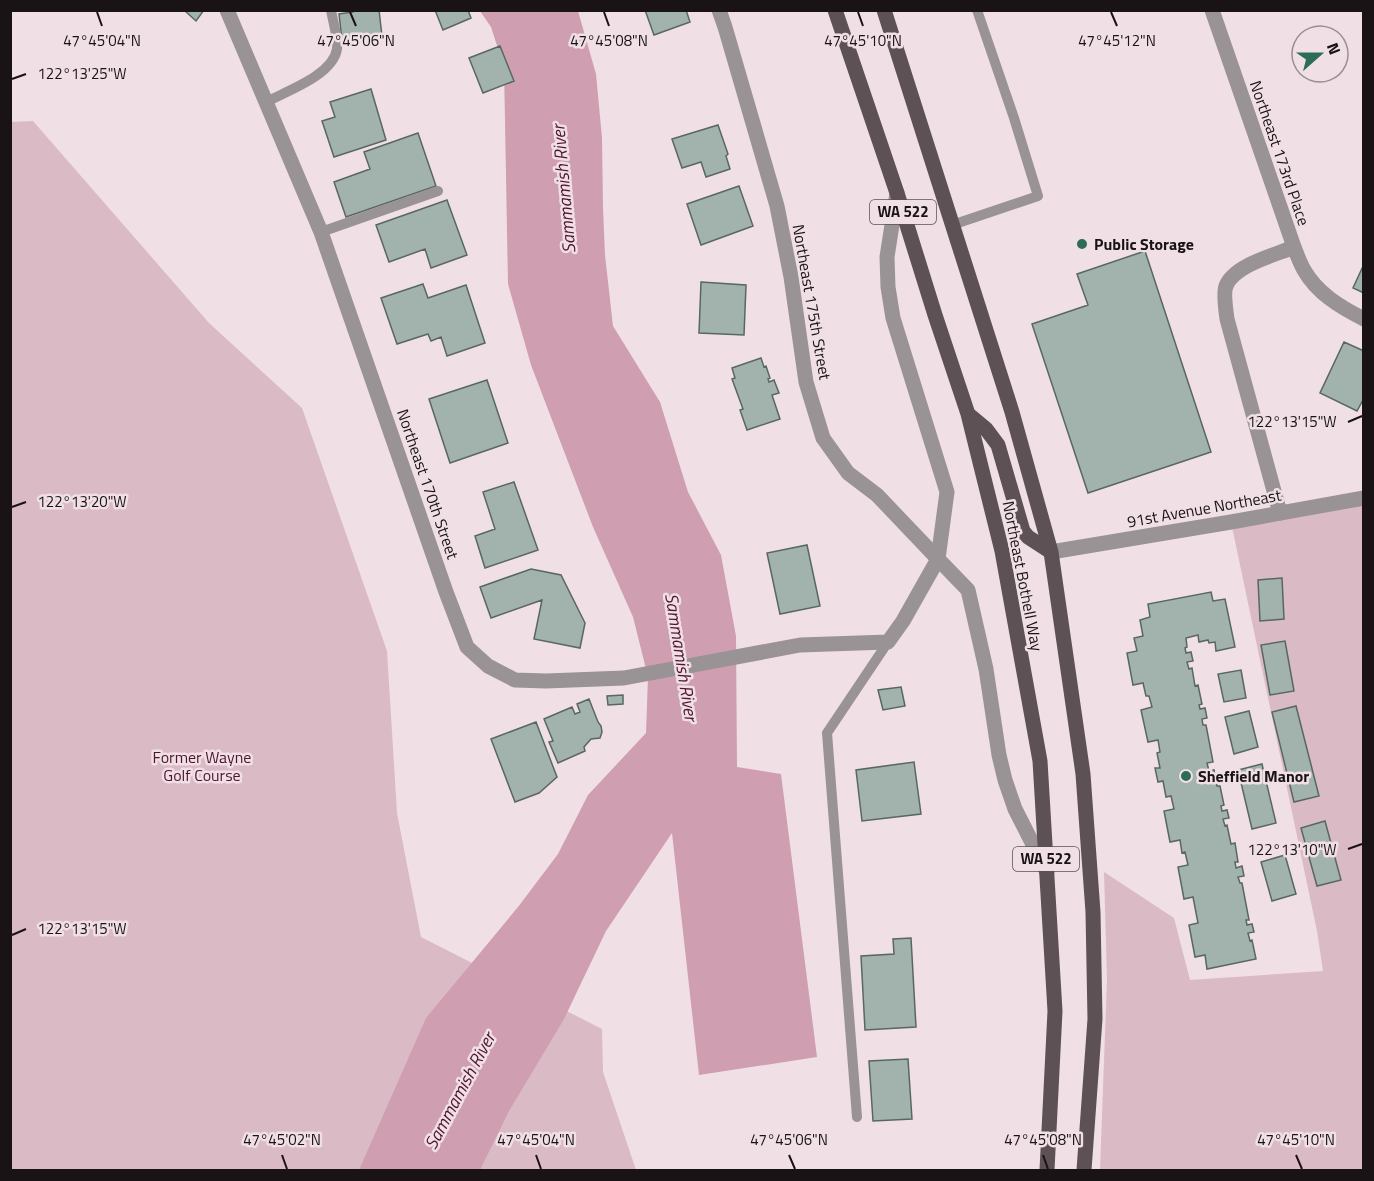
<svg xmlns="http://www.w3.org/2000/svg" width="1374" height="1181" font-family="'Titillium Web',sans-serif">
<rect width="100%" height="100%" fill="#f0e0e5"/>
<path fill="#dabac5" d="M33,121L209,323L302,408L387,651L397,813L421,937L602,1029L603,1072L636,1170H11L10,122Z
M1363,498V1170H1100L1107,980L1104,872L1174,918L1190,980L1323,971L1317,931L1231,522Z"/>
<path fill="#cf9eb0" d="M480,11H578L596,74L602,138L603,208L605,255L613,326L660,402L688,492L721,555L736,636L737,767L781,774L817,1057L699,1075L672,833L606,931L564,1019L509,1111L480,1170H359L426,1018L518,907L558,854L588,795L646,733L648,677L633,617L593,527L531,365L508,284L504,67L491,27Z"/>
<path fill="#a2b2ac" stroke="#596761" stroke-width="1.5" d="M184,10H204L196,21Z
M352,10H379L382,36L342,40L339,14L353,12Z
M435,10H468L471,18L443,30Z
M645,10H686L690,22L654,35Z
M500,46L514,81L483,93L469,58Z
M371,89L386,140L334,157L322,121L335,117L330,102Z
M718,125L728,154L726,156L730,169L706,177L701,162L682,168L672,139Z
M418,133L436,186L346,217L334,182L370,169L364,152Z
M739,186L753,226L701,245L687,204Z
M447,200L467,255L431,268L425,249L389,262L376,225Z
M1145,251L1211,452L1088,493L1032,324L1088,305L1077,274Z
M1364,264V293L1353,288Z
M701,282L746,285L744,335L699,333Z
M423,284L428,298L466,285L485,343L447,356L441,337L431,341L428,334L397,344L381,298Z
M1344,342L1364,351V398L1357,411L1320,393Z
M761,358L764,367L766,366L770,378L768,379L769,382L774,380L779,393L772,395L780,419L747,430L740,410L743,409L732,379L735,378L732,368Z
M487,380L508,443L450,463L429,399Z
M514,482L538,550L485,568L475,536L495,529L483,492Z
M807,545L820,606L780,614L767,553Z
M531,569L561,575L585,623L580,648L534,639L542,600L491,618L480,587Z
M1282,578L1284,619L1260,621L1258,580Z
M1211,592L1213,601L1225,599L1235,647L1216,651L1215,642L1209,643L1208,640L1199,642L1198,635L1186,638L1187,647L1185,648L1186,653L1191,652L1193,661L1187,662L1189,669L1192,668L1195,686L1198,685L1202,704L1199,705L1200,709L1205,708L1207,718L1202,719L1203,725H1206L1213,762L1207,763L1209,771L1214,770L1217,786H1220L1224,805L1221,806L1222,811L1227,810L1229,818L1223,819L1225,826L1227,825L1231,844L1235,843L1238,862H1235L1236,868L1242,866L1244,876L1238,877L1240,883H1242L1249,920H1246L1247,925L1252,924L1254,932L1248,933L1250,941L1252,940L1256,959L1207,969L1205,955L1195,957L1189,925L1198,923L1193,897L1184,899L1178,867L1188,865L1185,852L1182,853L1180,840L1170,842L1164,811L1174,809L1171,796L1166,797L1163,781L1158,782L1155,768H1160L1157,753L1160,752L1158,740L1148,742L1141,710L1152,707L1149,696H1146L1143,683L1133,685L1127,653L1137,651L1134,638L1143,636L1140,620L1150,617L1148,604Z
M1285,641L1294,691L1270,695L1261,645Z
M1241,670L1246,698L1224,702L1218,674Z
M901,687L905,706L883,710L878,690Z
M623,695V704L608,705L607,696Z
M589,699L598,722L601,726L602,732L600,738L591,739L584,747L585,751L558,763L549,742L553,741L544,719L572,707L575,714L580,712L577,704Z
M1296,706L1319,796L1294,802L1272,712Z
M1249,711L1258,747L1234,754L1225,717Z
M536,722L557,777L539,793L515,802L491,739Z
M914,762L921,814L862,821L856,770Z
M1262,764L1276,823L1252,829L1238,770Z
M1325,821L1341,880L1317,886L1301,828Z
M1285,855L1296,894L1272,901L1261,862Z
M911,938L916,1027L865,1030L861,956L894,954L893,939Z
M908,1059L912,1119L873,1121L869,1061Z"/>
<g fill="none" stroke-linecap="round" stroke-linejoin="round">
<path stroke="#9a9395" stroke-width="10" d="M266,102C287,91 333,75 337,49C338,37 333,22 331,10
M952,225L1038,196L1014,118L977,10
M321,232L438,191
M857,1117L827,733L888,642"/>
<path stroke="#9a9395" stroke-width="15" d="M227,10L321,232L446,592L467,647L488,666L515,680L546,681L624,678L800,645L888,642L903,621L938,559L877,495L848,473L823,438L806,382L791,277L777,206L725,27L719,10
M1212,10L1294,247C1297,255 1300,263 1304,270C1317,293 1340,307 1364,319
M897,193L887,257L888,287L893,318L947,492L938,559L968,590L986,669L999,755L1005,780L1015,809L1047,872
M1280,513L1227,319C1226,311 1223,293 1226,286C1234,265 1275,255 1294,247"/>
<path stroke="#9a9395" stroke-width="15" d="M1051,552L1231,522L1364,498"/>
<path stroke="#5d5155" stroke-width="15" d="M835,10L897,193L935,315L968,414L1002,551L1040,761L1055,1011L1047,1170
M884,10L1012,412L1051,552L1083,774L1093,912L1095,1019L1084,1170
M968,414L986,429L998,445L1023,531L1028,537L1051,552"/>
</g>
<path fill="none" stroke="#191315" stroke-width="2" d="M97,12L102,26M350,12L356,26M604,12L609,26M858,12L863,26M1111,12L1117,26M12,79L26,74M1348,422L1362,416M12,507L26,502M1348,849L1362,844M12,935L26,929M282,1155L287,1169M536,1155L541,1169M789,1155L795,1169M1043,1155L1048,1169M1296,1155L1302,1169"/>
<g fill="#2d6c59" stroke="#f0e0e5" stroke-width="2">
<circle cx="1082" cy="244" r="6"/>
<circle cx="1186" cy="776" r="6"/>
</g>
<g text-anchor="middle" stroke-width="5" stroke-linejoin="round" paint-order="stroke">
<g fill="#f0e0e5" stroke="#5a5053" stroke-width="1.5">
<rect x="870" y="200" width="66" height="24" rx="4.5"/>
<rect x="1013" y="847" width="66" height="24" rx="4.5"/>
</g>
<g font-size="15" font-weight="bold" fill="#191315">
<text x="903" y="217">WA 522</text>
<text x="1046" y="864">WA 522</text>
</g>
<g font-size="16" fill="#191315" stroke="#f0e0e5">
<text transform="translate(1280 153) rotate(71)" y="6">Northeast 173rd Place</text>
<text transform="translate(812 302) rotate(80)" y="6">Northeast 175th Street</text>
<text transform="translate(428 484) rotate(71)" y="6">Northeast 170th Street</text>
<text transform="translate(1204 508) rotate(-10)" y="6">91st Avenue Northeast</text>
<text transform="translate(1023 576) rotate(79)" y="6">Northeast Bothell Way</text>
</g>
<g font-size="16" font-weight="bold" fill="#191315" stroke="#f0e0e5" text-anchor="start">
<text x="1094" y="250">Public Storage</text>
<text x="1198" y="782">Sheffield Manor</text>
</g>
<g font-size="16" fill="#4f1530" stroke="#f0e0e5">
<text x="202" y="763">Former Wayne<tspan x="202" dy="18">Golf Course</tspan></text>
</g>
<g font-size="18" font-style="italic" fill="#4f1530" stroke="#f0e0e5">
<text transform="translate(564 189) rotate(-95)" y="6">Sammamish River</text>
<text transform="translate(681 657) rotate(81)" y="6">Sammamish River</text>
<text transform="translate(460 1091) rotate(-62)" y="6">Sammamish River</text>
</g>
</g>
<g font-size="15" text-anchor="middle" fill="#191315" stroke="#f0e0e5" stroke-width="5" stroke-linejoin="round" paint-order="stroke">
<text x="102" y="46">47°45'04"N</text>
<text x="356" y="46">47°45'06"N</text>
<text x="609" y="46">47°45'08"N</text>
<text x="863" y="46">47°45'10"N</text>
<text x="1117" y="46">47°45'12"N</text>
<text x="82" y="79">122°13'25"W</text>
<text x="1292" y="427">122°13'15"W</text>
<text x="82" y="507">122°13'20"W</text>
<text x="1292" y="855">122°13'10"W</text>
<text x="82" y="934">122°13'15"W</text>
<text x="282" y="1145">47°45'02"N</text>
<text x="536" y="1145">47°45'04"N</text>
<text x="789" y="1145">47°45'06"N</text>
<text x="1043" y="1145">47°45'08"N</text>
<text x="1296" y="1145">47°45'10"N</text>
</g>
<rect width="1374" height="1181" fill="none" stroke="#191315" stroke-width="24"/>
<g transform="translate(1320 54) rotate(69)"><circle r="28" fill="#f0e0e5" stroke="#9a8e92" stroke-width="1.5"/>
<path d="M0-4.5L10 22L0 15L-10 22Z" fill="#2d6c59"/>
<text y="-9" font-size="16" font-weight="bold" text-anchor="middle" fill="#191315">N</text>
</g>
</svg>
